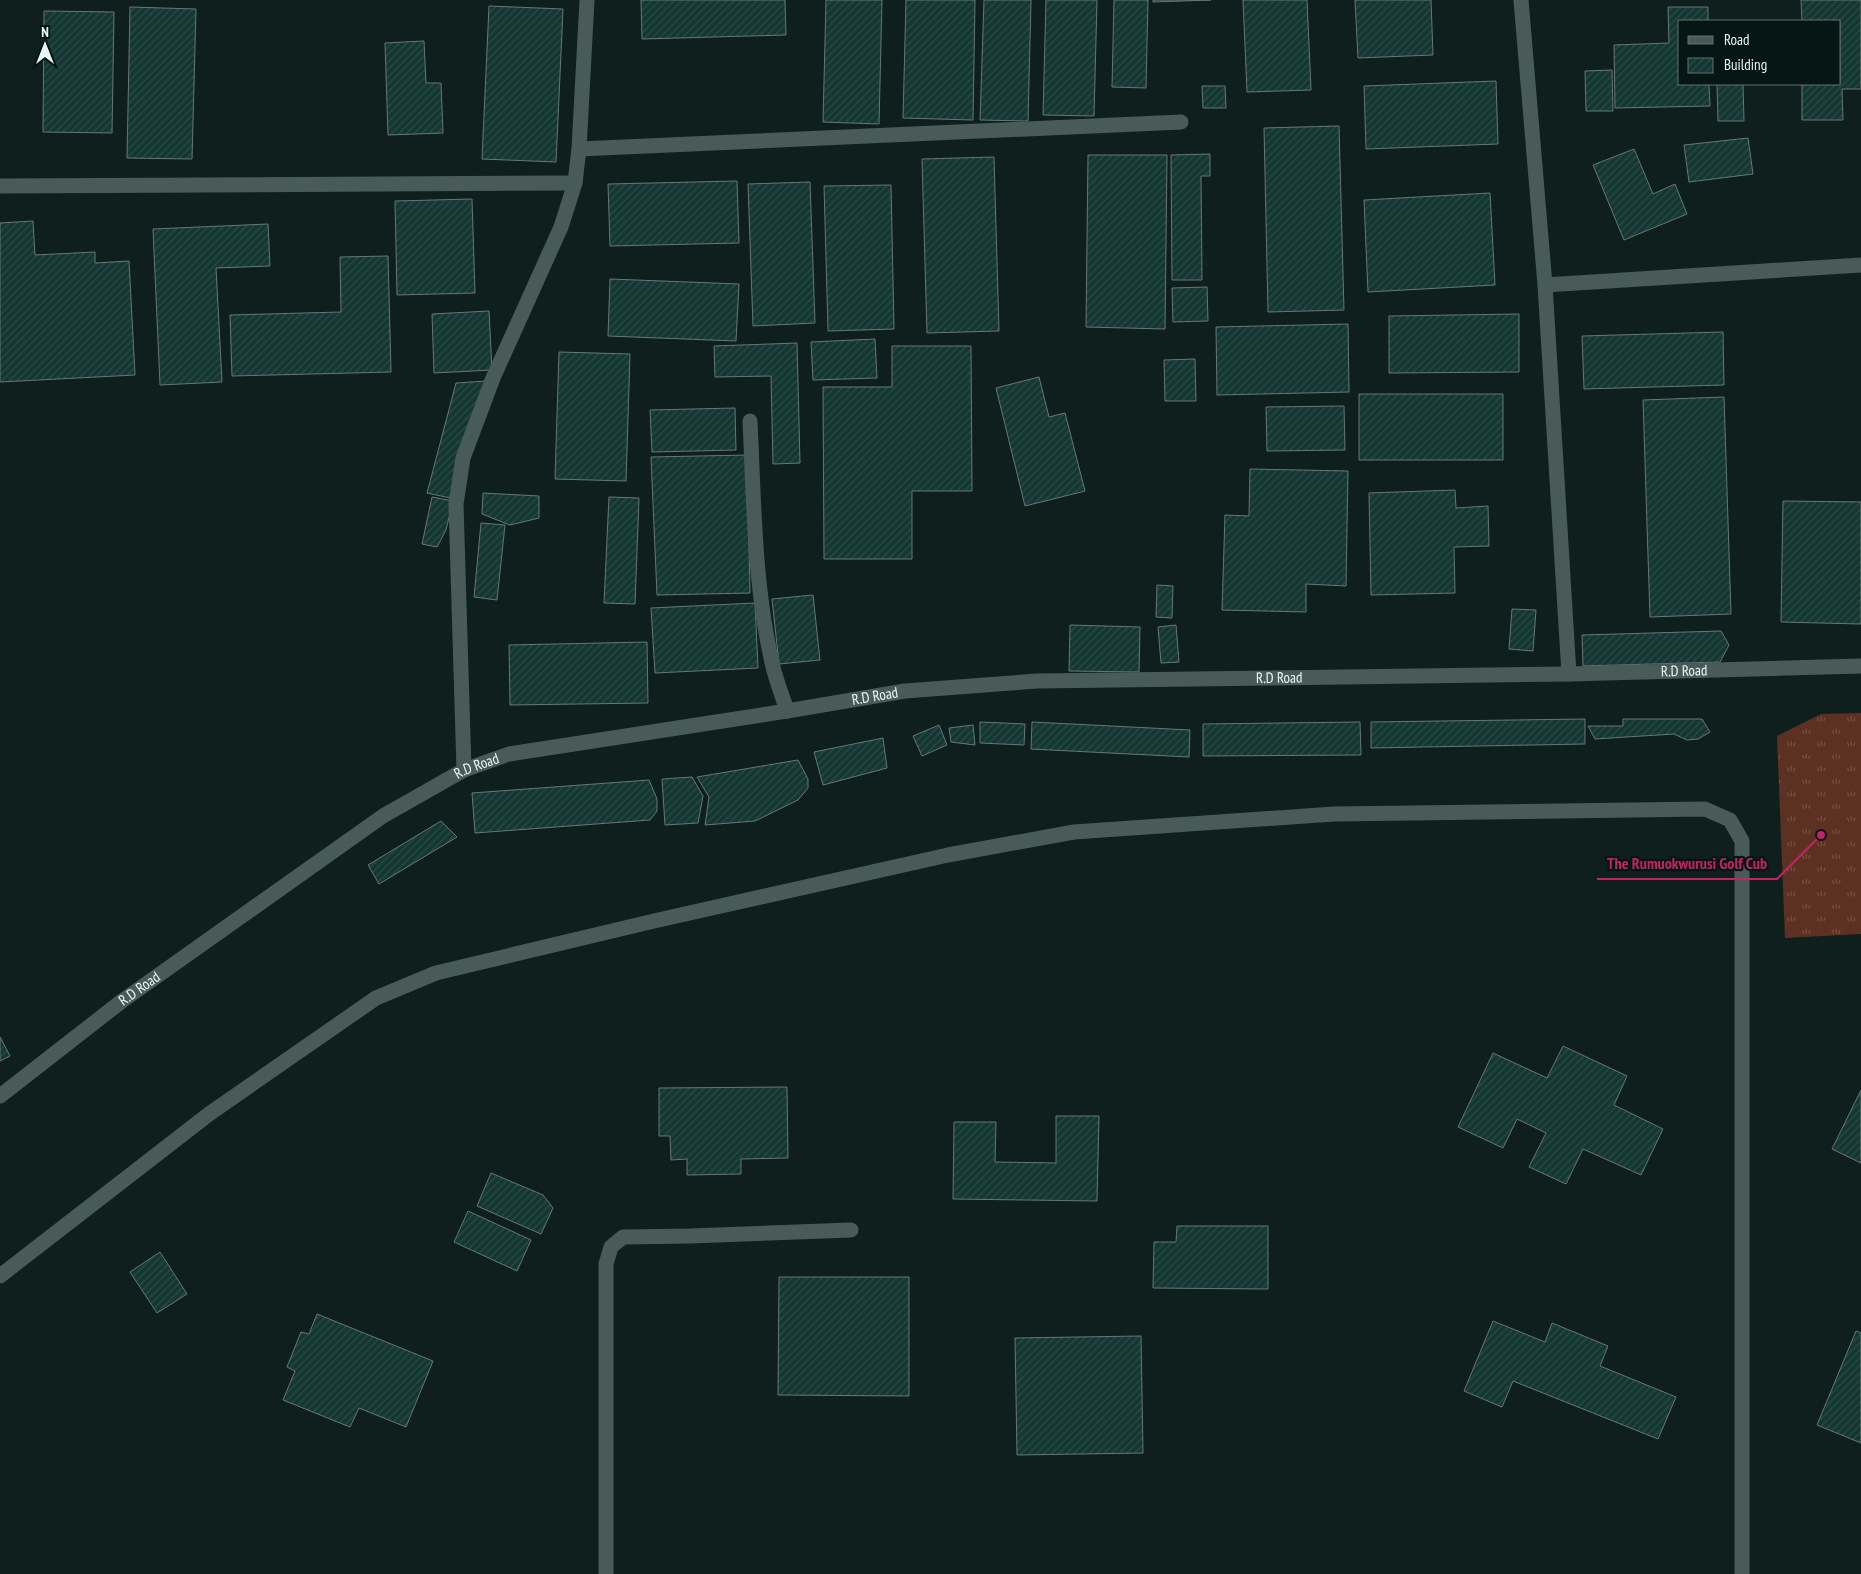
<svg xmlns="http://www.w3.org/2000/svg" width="1861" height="1574" font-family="'PT Sans Narrow',sans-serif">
<defs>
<pattern id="grass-tufts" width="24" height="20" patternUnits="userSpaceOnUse" patternTransform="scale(1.25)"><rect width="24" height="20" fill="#5c3121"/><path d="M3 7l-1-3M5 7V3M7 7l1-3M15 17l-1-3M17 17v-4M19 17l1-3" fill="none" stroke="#744f42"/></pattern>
<pattern id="building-hatch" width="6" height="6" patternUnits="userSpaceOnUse" patternTransform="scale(1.25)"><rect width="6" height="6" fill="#143734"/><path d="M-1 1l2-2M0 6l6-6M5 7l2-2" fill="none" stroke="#2b4b48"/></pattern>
</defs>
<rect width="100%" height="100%" fill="#0f1f1d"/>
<path fill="url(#grass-tufts)" d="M1861,713V934L1785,938L1777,736L1821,714Z"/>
<path fill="url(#building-hatch)" stroke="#657875" d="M641,0H785L786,35L642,39Z
M826,0H882L879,124L823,122Z
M906,0H975L973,120L903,118Z
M984,0H1031L1028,121L980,120Z
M1046,0H1097L1094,116L1043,115Z
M1114,0H1148L1146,88L1112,87Z
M1153,0H1211L1153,2Z
M1243,0H1307L1311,90L1247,92Z
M1355,0H1431L1433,55L1358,58Z
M1801,0H1861V89H1842L1843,120H1802V84H1840V21H1802Z
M489,6L563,9L556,162L482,159Z
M130,7L196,9L192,159L127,158Z
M1668,7H1708V21H1680V84H1709L1710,106L1615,108L1614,45L1669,43Z
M44,11L114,12L112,133L43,132Z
M424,41L426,83H441L443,133L388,135L385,43Z
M1612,70L1613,111H1586L1585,71Z
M1496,81L1498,144L1366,149L1364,86Z
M1717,84H1743L1744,121H1718Z
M1202,86H1225L1226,108H1203Z
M1339,126L1344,310L1268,312L1264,128Z
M1748,138L1753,174L1689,182L1684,145Z
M1634,149L1653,194L1675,184L1687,214L1624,240L1593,165Z
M1210,154V176H1201L1202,280H1172L1171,155Z
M1088,155H1167L1165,329L1086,327Z
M994,157L999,331L927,333L922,159Z
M737,181L739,243L610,246L608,184Z
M810,182L815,323L753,326L748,184Z
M891,185L894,329L828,331L824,186Z
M1490,193L1495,285L1368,292L1364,200Z
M472,199L475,293L397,295L395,201Z
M33,221L35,255L95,252V263L129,261L135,375L0,382V223Z
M268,224L270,266L216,268L222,382L160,385L153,229Z
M388,256L391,372L232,376L230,315L341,312L340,257Z
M610,279L739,284L736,341L608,336Z
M1207,287L1208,321L1173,322L1172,288Z
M489,311L492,370L434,373L432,314Z
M1519,314V372L1389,373V316Z
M1348,324L1349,392L1217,395L1216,327Z
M1723,332L1724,385L1584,389L1582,336Z
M875,339L877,378L813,380L811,342Z
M797,343L800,463L773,464L771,376L715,377L714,346Z
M892,346H971L972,491H912V559H824L823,387H892Z
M559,352L630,354L626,481L555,479Z
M1195,359L1196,401H1165L1164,360Z
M1039,377L1049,417L1065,413L1085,491L1025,506L996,388Z
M486,381L455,499L427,493L456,383Z
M1359,394H1503V460H1359Z
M1724,397L1731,614L1650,617L1643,400Z
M1344,406L1345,450L1267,451L1266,407Z
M735,408L736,450L652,452L650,410Z
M747,455L750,593L657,595L651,457Z
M1250,469L1348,471L1346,586L1306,584V612L1222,610L1225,515L1249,516Z
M1455,490L1456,508L1488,506L1489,546L1454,547L1455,593L1371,595L1369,493Z
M483,493L539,496V518L510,525L482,514Z
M432,497L453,501L446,530L437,547L422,544Z
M609,497L639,498L635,604L604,603Z
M1783,501L1861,502V624L1781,622Z
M481,523L505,525L497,600L474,597Z
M1157,585L1173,586L1172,618L1156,617Z
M813,595L820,660L779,664L772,599Z
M755,603L758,668L655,673L651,608Z
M1512,609L1536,610L1533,651L1509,649Z
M1070,625L1140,627L1139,672L1069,671Z
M1176,625L1179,662L1161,663L1158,627Z
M1721,631L1729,645L1720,662L1583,666L1582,635Z
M647,642L648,703L510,705L509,645Z
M1585,719V744L1371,748V722Z
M1623,719H1702L1710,732L1698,739L1687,740L1674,734L1595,739L1588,726H1623Z
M980,722L1025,724L1024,745L980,743Z
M1032,722L1190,730L1189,757L1031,749Z
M1360,722L1361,755L1203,756V724Z
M939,725L947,745L922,756L913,736Z
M973,725L975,745L951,742L949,728Z
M883,738L887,768L823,785L814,752Z
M798,760L808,779V788L798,800L755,821L705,825L709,797L697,777Z
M692,777L703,796L698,823L665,825L662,779Z
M649,780L657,799V811L650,820L475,833L472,793Z
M441,821L457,837L379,884L368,865Z
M0,1037L10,1056L0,1061Z
M1563,1046L1627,1076L1614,1105L1663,1129L1641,1175L1583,1149L1566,1184L1529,1167L1546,1133L1517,1119L1503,1148L1458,1127L1493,1053L1547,1078Z
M787,1087L788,1158L741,1159V1174L687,1175V1159L671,1160L670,1136H659V1088Z
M1861,1090V1163L1832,1149Z
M1056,1116H1099L1097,1201L953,1199L954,1122H996L995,1162L1056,1163Z
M491,1173L543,1195L553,1208L541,1234L477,1206Z
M468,1211L531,1240L517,1271L454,1242Z
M1177,1226H1268V1289L1153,1288L1154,1242H1176Z
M160,1252L187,1294L157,1313L130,1272Z
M779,1277H909V1396L778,1395Z
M317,1314L433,1361L406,1427L359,1408L350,1427L283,1400L295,1371L287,1367L301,1332L309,1334Z
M1493,1321L1545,1342L1552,1323L1608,1346L1600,1366L1676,1397L1658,1439L1513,1381L1502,1407L1464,1391Z
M1856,1331L1861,1333V1443L1817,1425Z
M1141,1336L1143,1453L1017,1455L1015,1338Z"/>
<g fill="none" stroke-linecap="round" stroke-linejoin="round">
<path stroke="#495b59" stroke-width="15" d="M750,421C754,504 754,590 774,671C778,685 783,698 787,711
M0,1276L209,1114L376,998L436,973L654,921L948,855L1074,832L1334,814L1705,809L1730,820L1742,841V1574
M606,1574V1264L611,1247L623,1237L690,1236L851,1230"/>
<g stroke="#495b59" stroke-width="15">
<path d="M1521,0L1545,285L1569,674"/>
<path d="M579,149L1181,122"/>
<path d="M0,186L575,183"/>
<path d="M1545,285L1861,265"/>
<path d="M464,770L456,504L463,458L493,378L561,227L575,183L579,149L587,0"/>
<path id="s1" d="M0,1096L122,1001L383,816L464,770L509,754L787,711L905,691L1037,681L1569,674L1861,666"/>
</g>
</g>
<g text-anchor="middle" stroke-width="4.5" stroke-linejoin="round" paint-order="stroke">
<g font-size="15" fill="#ebf6f4" stroke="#061614">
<text dy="5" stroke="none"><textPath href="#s1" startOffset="1796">R.D Road</textPath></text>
<text dy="5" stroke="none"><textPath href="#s1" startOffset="1391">R.D Road</textPath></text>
<text dy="5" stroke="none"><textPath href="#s1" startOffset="986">R.D Road</textPath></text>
<text dy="5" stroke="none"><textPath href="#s1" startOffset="581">R.D Road</textPath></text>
<text dy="5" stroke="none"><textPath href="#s1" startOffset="176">R.D Road</textPath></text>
</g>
</g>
<path fill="none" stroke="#c42363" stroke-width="2" d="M1821 835L1777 879H1597"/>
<circle fill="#c42363" stroke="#061614" stroke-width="2" cx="1821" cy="835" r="5"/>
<g font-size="16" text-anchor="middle" font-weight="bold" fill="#c42363" stroke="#061614" stroke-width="4.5" stroke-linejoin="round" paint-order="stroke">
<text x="1687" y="869">The Rumuokwurusi Golf Cub</text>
</g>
<rect x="1678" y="20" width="162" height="65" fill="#061614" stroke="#62706e"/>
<rect x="1688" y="36" width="25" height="8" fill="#495b59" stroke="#62706e"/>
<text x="1724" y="45" font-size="15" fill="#ebf6f4">Road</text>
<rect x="1688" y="58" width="25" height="15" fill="url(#building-hatch)" stroke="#62706e"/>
<text x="1724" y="70" font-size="15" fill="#ebf6f4">Building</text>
<g transform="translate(45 45)" stroke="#061614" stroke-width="4" paint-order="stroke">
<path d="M0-4L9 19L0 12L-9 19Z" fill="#ebf6f4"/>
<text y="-8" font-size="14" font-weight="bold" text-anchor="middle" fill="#ebf6f4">N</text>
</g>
</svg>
